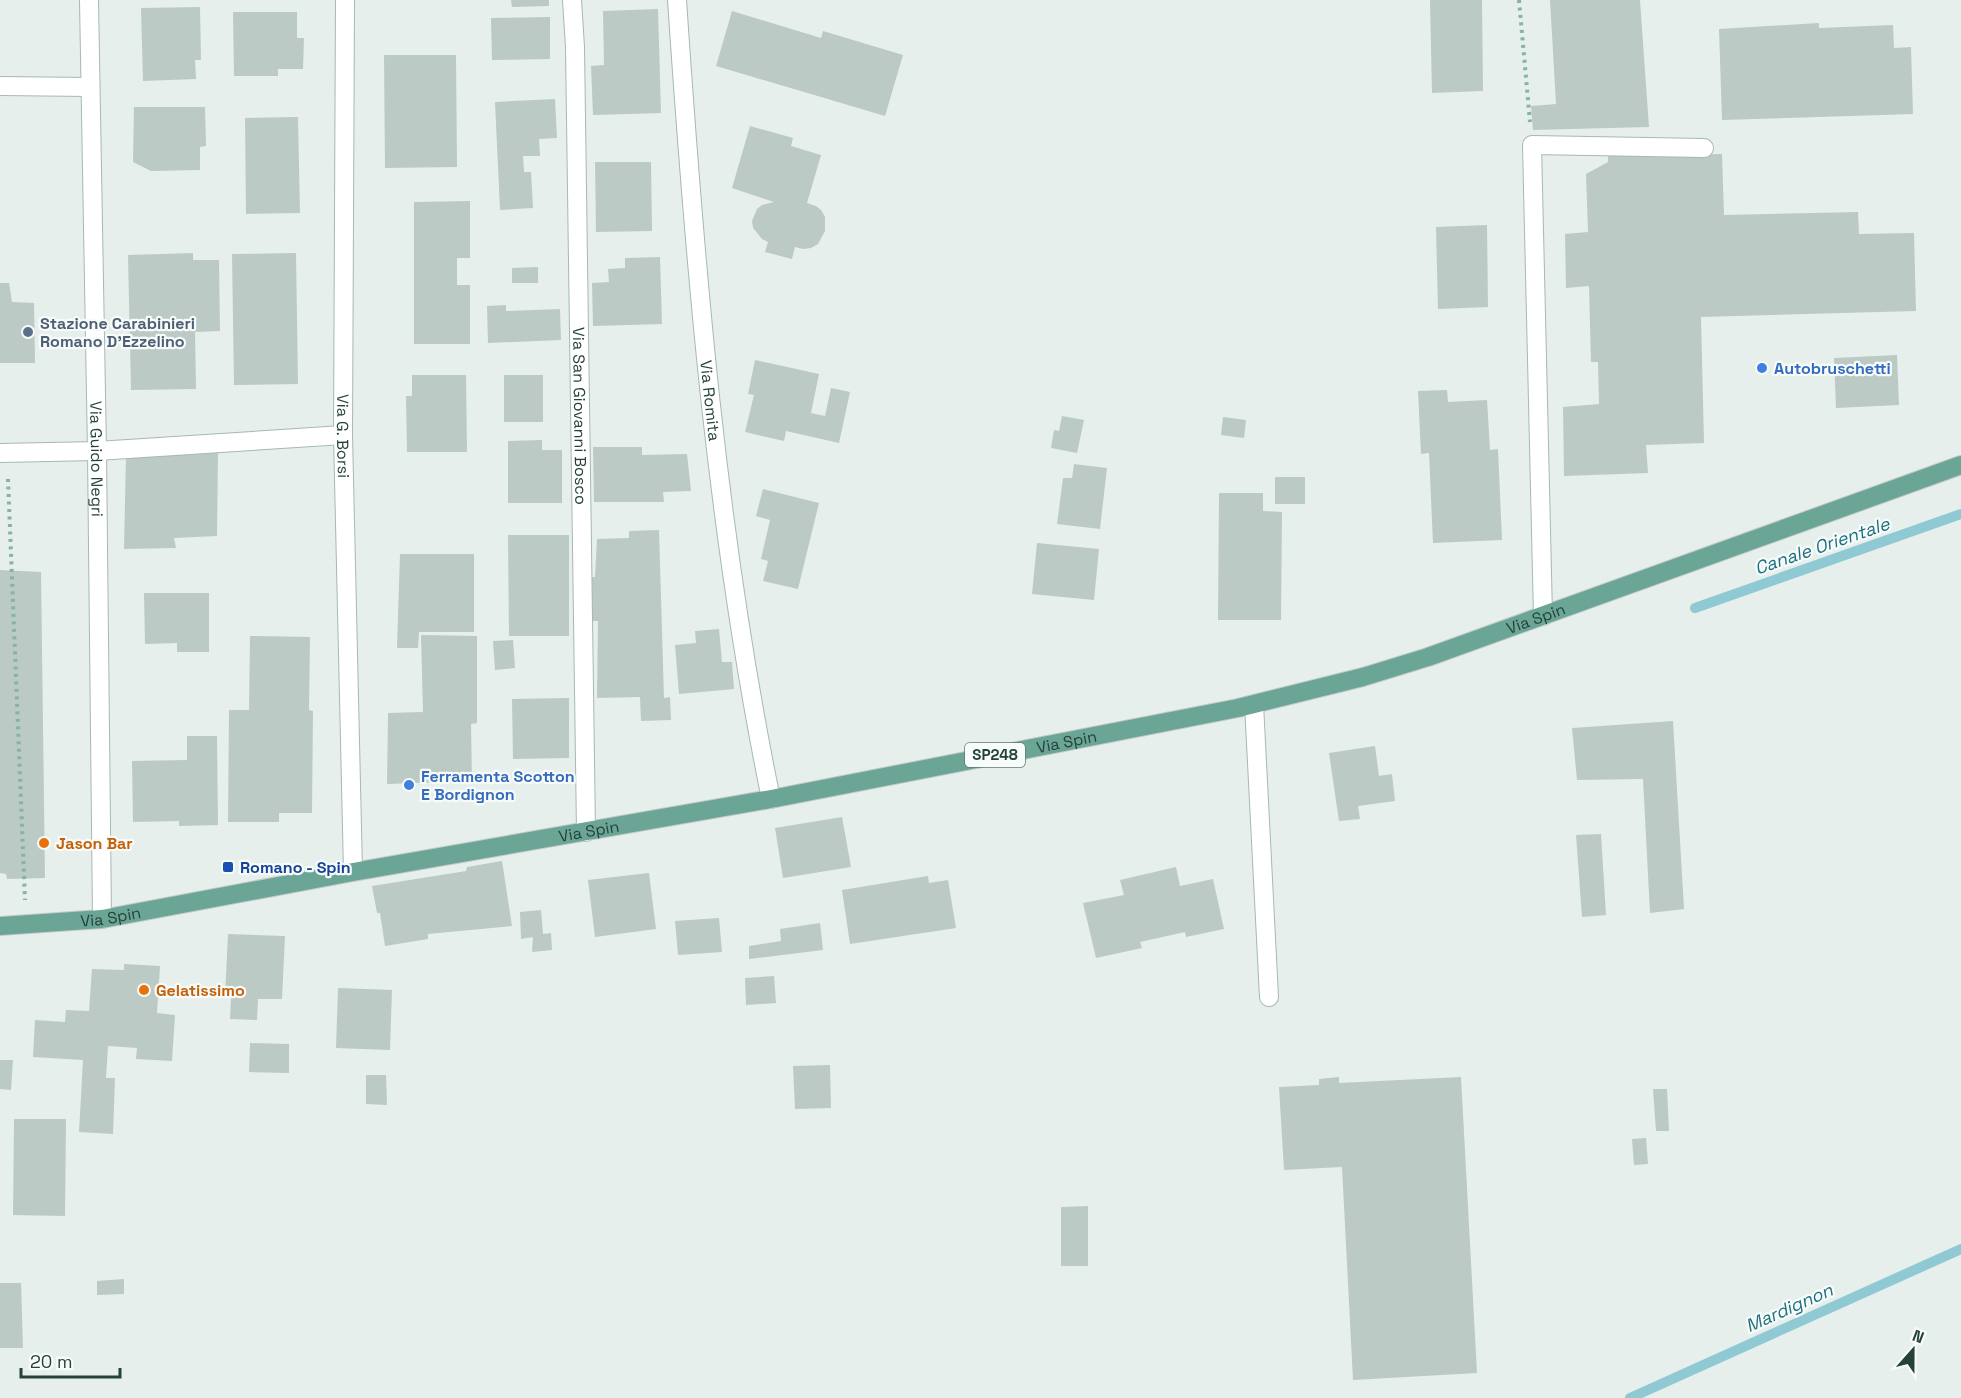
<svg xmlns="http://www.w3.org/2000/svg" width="1961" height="1398" font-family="'Space Grotesk',sans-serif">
<rect width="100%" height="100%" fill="#e6efeb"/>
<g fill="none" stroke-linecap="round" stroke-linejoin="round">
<path stroke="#8ec9d4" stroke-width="10" d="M1695,608L1961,514
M1630,1398L1961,1249"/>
</g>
<path fill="#bbcac4" d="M511,0H549V6L512,7Z
M1430,0H1482L1483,91L1432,93Z
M1550,0H1640L1649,127L1533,130L1531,106L1556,104Z
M200,7L201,60H195L196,79L143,81L141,8Z
M658,9L661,113L593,115L591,66L604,65L603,11Z
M732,11L821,38L823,31L903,55L885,116L716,66Z
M233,12H297V38H304L303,69H278V76H234Z
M550,17V59L492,60L491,18Z
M1819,23V28L1893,25L1894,48L1911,47L1913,114L1722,120L1719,29Z
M384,55H456L457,167L385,168Z
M555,99L557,138L539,139L540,156H523L524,172H531L533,208L500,210L495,102Z
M134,107H205L206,146L200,147V170L151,171L133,162Z
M298,117L300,213L246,214L245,118Z
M750,126L793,138L791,146L821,155L807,203L816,206L821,210L825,217V231L818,244L811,248L803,249L795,247L792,259L765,252L768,242L762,239L753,228L752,221L757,209L762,205L774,202L732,188Z
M1722,154L1724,215L1858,212L1859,234L1914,233L1916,311L1701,317L1704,443L1646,445L1648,473L1564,476L1563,407L1599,404L1598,362H1591L1589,286L1566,288L1565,234L1588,232L1586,174L1608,162V156Z
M595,162H651L652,231L596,232Z
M470,201V258H457V285H470V344H414V202Z
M1487,225L1488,307L1438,309L1436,227Z
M193,253V260H219L220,331L195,332L196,389L131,390L128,255Z
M296,253L298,384L234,385L232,254Z
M660,257L662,324L593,326L592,283L609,282L608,269L625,268V258Z
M538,267V283H512V268Z
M0,283H9L12,302L34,303L35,363H0Z
M506,305V311L560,309L561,340L488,343L487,306Z
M1897,355L1899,405L1836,408L1834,358Z
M755,360L819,374L811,413L825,416L831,388L850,392L839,443L786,431L784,441L745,432L754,395L748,394Z
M412,375H466L467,452H407L406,396H412Z
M504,375H543V422H504Z
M1447,390L1448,402L1487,400L1490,450L1498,449L1502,540L1433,543L1429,453L1421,454L1418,391Z
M1062,416L1084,420L1077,453L1051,448L1054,430L1059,431Z
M1223,417L1246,420L1244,438L1221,435Z
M542,440V450H562V503H508V441Z
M593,447H642V455L687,454L691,491L663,492L664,502H594Z
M218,450L217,536L174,538L176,548L124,549L126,455Z
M1074,464L1107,468L1100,529L1057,524L1063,478H1072Z
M1275,477H1305V504H1275Z
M763,489L819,503L798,589L763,581L768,561L761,559L770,520L756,516Z
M1219,493H1263V511L1282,512L1281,620H1218Z
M659,530L664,698L670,697L671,720L641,721L640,697L597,698L598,621H592L591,577H595L597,539L629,538V531Z
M508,535H569V636H509Z
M1037,543L1099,549L1094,600L1032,594Z
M400,554H474V632H419L418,648H397Z
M0,570L41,572L45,878L7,879L6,874L0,873Z
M144,593H209V652H177V643L145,644Z
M719,629L722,662H732L734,689L679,694L675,645L696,643L695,631Z
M421,635L477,636V723L471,724L472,781L387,784L388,713L423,712Z
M250,636L310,637L309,710L313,711L312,813H279V822H228L229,710H249Z
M513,640L515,668L495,670L493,641Z
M569,698V758L513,759L512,699Z
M1673,721L1684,909L1650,913L1643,779L1577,780L1572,728Z
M187,736H217L218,825L179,826V821L133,822L132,761L187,760Z
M1375,746L1379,776L1392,774L1395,801L1358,806L1360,819L1339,821L1329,753Z
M842,817L851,867L783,878L775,828Z
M1601,834L1606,915L1582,917L1576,835Z
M502,861L512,926L428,934V939L385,946L380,913H377L372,886L466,871L467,867Z
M1176,867L1180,886L1213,879L1224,929L1186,937L1185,932L1140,942L1142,948L1096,958L1083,903L1124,895L1120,880Z
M649,873L656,929L595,937L588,880Z
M928,876L929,883L948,880L956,928L850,944L842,890Z
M541,910L543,934L551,933L552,950L532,952L533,937L521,939L520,912Z
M719,918L722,952L678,955L675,921Z
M820,923L823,950L749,959V946L781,941L780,929Z
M228,934L285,936L282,999H258L257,1020L230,1019L231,998L225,997Z
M124,964L160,966L157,1013L175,1015L172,1061L136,1059L137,1048L108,1046L106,1078H115L113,1134L79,1132L83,1060L33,1057L35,1020L65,1022L66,1010L89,1011L92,969L124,970Z
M774,976L776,1003L746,1005L745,978Z
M338,988L392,990L390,1050L336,1048Z
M250,1043L289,1044V1073L249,1072Z
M0,1060H13L11,1090L0,1089Z
M830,1065L831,1108L795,1109L793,1066Z
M366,1075H386L387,1105L366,1104Z
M1339,1077V1083L1461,1077L1477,1373L1353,1380L1342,1167L1284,1170L1279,1087L1319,1085V1079Z
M1653,1089H1667L1669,1131H1656Z
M14,1119H66L65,1216L13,1215Z
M1646,1138L1648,1164L1634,1165L1632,1139Z
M1088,1206V1266H1061V1207Z
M124,1279V1294L97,1295V1281Z
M0,1283H21L23,1348H0Z"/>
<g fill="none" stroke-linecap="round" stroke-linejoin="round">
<defs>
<g id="minor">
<path id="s1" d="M89,0L97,451L102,919"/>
<path id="s2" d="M345,0L343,435L353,872"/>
<path id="s3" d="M572,0L575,47L586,832"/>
<path id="s4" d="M677,0C695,267 717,536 771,799"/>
<path d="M0,86L90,87"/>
<path d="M0,453L97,451L343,435"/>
<path d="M1543,616L1532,145L1704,148"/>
<path d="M1254,704L1269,997"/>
</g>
<g id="major">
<path id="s5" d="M0,926L102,919L353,872L771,799L1238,708L1363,677L1428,657L1961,465"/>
</g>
</defs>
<use href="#minor" stroke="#a8b8b2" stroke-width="20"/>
<use href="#major" stroke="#c2cac8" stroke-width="20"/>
<path stroke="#86b3a5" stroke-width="4" stroke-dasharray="3 4.5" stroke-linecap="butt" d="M1519,0L1530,122
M8,479L25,900"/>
<use href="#minor" stroke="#fff" stroke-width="18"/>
<use href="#major" stroke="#6aa596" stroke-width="18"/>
</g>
<circle fill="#5c6f8a" stroke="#f7fbf9" stroke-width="2" cx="28" cy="332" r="6"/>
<g fill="#3f7fe0" stroke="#f7fbf9" stroke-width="2">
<circle cx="1762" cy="368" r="6"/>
<circle cx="409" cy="785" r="6"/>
</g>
<g fill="#e8710a" stroke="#f7fbf9" stroke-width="2">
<circle cx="44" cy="843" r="6"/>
<circle cx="144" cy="990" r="6"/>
</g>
<rect fill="#1a4fb4" stroke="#f7fbf9" stroke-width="2" x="222" y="861" width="12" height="12" rx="3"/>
<g text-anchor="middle" stroke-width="4.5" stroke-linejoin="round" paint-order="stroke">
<rect fill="#f7fbf9" stroke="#637a73" stroke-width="1.5" x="965" y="743" width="60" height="24" rx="4.5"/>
<g font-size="15" font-weight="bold" fill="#24423a">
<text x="995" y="760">SP248</text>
</g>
<g font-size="16" font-weight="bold" fill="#4e5e75" stroke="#f7fbf9" text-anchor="start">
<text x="40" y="329">Stazione Carabinieri<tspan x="40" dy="18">Romano D'Ezzelino</tspan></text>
</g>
<g font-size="16" font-weight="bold" fill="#366cbe" stroke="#f7fbf9" text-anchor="start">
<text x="1774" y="374">Autobruschetti</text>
<text x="421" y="782">Ferramenta Scotton<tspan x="421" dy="18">E Bordignon</tspan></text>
</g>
<g font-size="16" fill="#24423a" stroke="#f7fbf9">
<text dy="6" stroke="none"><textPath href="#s4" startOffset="402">Via Romita</textPath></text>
<text dy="6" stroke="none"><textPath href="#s3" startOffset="416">Via San Giovanni Bosco</textPath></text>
<text dy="6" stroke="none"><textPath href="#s2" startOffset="436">Via G. Borsi</textPath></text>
<text dy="6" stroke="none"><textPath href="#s1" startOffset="459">Via Guido Negri</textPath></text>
<text dy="6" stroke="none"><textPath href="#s5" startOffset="1569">Via Spin</textPath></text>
<text dy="6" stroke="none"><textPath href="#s5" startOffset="1083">Via Spin</textPath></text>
<text dy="6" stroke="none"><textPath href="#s5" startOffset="597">Via Spin</textPath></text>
<text dy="6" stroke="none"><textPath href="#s5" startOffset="111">Via Spin</textPath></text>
</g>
<g font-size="16" font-weight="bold" fill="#c56008" stroke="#f7fbf9" text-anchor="start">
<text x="56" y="849">Jason Bar</text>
<text x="156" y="996">Gelatissimo</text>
</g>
<g font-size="16" font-weight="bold" fill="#164399" stroke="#f7fbf9" text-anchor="start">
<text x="240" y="873">Romano - Spin</text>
</g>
<g font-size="18" font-style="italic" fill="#1c6f80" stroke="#f7fbf9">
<text transform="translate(1822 546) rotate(-19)" y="6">Canale Orientale</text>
<text transform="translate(1789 1308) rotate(-24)" y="6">Mardignon</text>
</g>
</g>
<g transform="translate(1913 1350) rotate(21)" stroke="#f7fbf9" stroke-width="4.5" paint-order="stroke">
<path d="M0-4.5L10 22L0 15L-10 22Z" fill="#24423a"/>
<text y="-9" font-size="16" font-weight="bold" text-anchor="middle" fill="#24423a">N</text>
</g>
<path d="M21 1368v9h99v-9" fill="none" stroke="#24423a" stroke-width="3"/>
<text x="30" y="1368" font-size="18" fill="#24423a" stroke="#f7fbf9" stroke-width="4.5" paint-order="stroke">20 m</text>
</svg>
